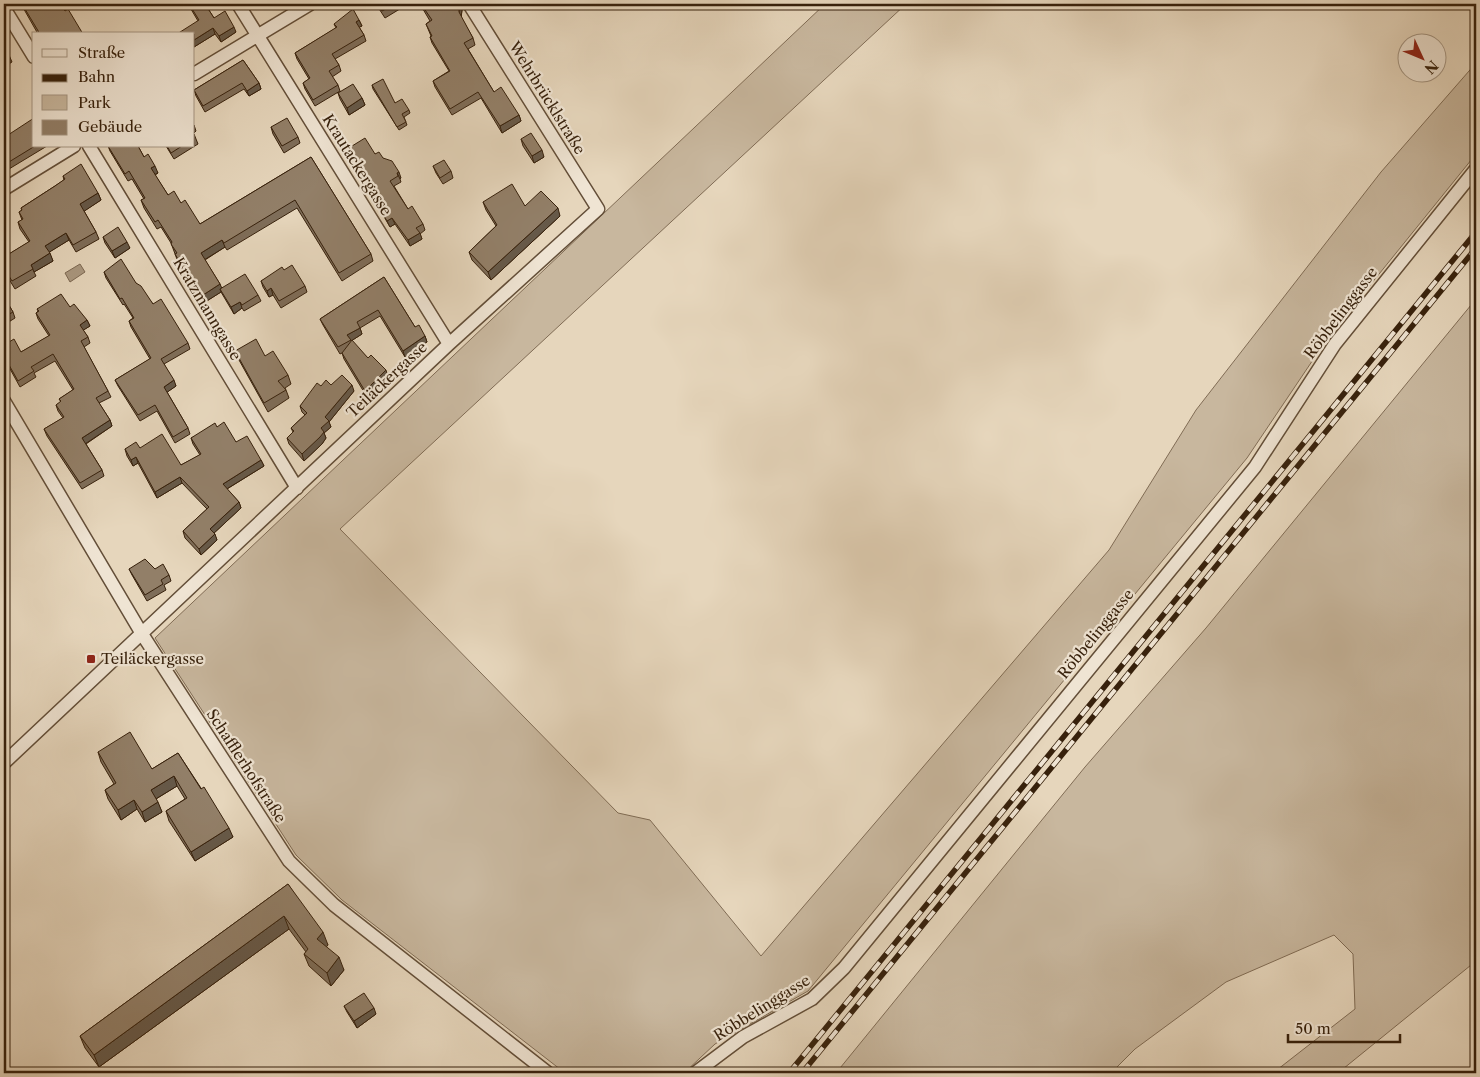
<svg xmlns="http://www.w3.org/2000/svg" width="1480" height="1077" font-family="'Libre Caslon Text',serif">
<rect width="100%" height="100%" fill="#e6d6bc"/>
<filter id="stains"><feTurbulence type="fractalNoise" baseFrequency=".004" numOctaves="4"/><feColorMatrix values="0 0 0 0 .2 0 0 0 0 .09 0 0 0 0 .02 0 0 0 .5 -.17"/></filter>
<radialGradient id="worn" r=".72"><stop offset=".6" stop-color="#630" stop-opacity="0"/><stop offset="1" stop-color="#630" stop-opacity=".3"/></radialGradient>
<path fill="#c8b79e" stroke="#806c55" d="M825,4H906L340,529L618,813L650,820L761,956L1109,550L1196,410L1381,172L1476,63V154L1329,336L1247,458L808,991L715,1044L684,1073H565L342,900L296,855L155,638Z
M1476,299V961L1338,1073H1273L1355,1009L1353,954L1334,935L1226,982L1135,1049L1111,1073H836L1085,767L1206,628Z"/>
<path fill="#aa9880" stroke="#7c6852" d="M80,264L85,272L70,282L65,273Z"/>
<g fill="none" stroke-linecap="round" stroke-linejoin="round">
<defs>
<path id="minor" d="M238,4L449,344
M4,8L34,57
M194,74L310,4
M89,146L297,488
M4,189L74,146
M4,401L142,634L289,861L334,905L548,1073
M4,763L449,344L598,209L469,4
M695,1073L743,1037L812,999L844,968L1255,467L1335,344L1476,169"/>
</defs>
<use href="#minor" stroke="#634e38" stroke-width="15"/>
<use href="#minor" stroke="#efe4d3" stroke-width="12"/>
<defs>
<path id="rail" d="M789,1073L1476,232
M802,1073L1476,248"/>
</defs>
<use href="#rail" stroke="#37210c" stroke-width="5.5"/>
<use href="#rail" stroke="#efe4d3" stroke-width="4" stroke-dasharray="11" stroke-linecap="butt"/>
</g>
<path fill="#7e6d59" stroke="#37210c" d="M21,4H61L65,11L83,34H38Z
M188,4H205L214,18L236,32L221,42L215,34L194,47V34L198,21Z
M376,4H408L385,18Z
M420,4H459L462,10L461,17L473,38L475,45L468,49L494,92L519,115L521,121L502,133L481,98L452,115L435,87L433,81L449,71L432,43L430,37L431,36L426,24L430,21Z
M359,20L362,26L359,27L364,35L366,41L335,59L339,65L341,71L332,77L338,85L340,91L315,106L305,89L303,83L309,79L297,59L295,53L336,28L334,24Z
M243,60L259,83L261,89L249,96L244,89L205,112L196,96L194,90Z
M372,85L395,103L409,110L410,113L404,117L407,125L399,130L373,89Z
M338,93L362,98L365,105L349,115L340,99Z
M194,125L196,131L194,133Z
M271,127L298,137L300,143L284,153L273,134Z
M4,129L8,135L34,146H47L4,172Z
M194,134L198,144L174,159L166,146H194Z
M521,139L544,157L534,163L523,146Z
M108,146H138L144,157L158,173L155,175L168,195L181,203L200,224L311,157L371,254L373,261L342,281L297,208L227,250L225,247L205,260L220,284L221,288L258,295L261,301L244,311L242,308L234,314L221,292L202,304L178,262L171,243L161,227L157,229L144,208L141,200L144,199L132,179L128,181L110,151Z
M344,151L375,154L383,158L401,178L400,179L401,182L394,186L408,209L423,224L425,230L420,234L422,239L410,246L395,224L390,227L358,172L356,173L346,157Z
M433,166L451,171L453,178L443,184L436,173Z
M63,176L98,193L101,200L84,211L96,232L99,239L76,252L69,240L49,252L53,261L34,272L36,276L15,289L4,271V257L29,242L20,229L18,222L22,220L19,212L22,210L21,208L55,186L64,180Z
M483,202L525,206L560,216L491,280L472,260L469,252L496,226L486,210Z
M103,237L130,248L115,258L105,243Z
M284,270L305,286L307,292L281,308L273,295L269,297L263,287L261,281Z
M104,272L136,283L153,304L188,343L190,349L164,364L176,386L167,392L188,428L190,434L175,443L157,411L140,421L118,386L115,380L150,359L131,327L129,321L133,318L124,304L123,305L106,278Z
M384,277L415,327L425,336L427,342L405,357L380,316L360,328L362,334L351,341L368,358L388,377L367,397L344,359L342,353L340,354L323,325L320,319Z
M4,297L13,312L15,318L4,325Z
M70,307L87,320L90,326L83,330L88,337L90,343L84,347L108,391L111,397L99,403L110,420L112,426L86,444L102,470L104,476L82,489L47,436L44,429L63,418L58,411L56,405L61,402L59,399L73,390L55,361L34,373L36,377L20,387L4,358V345L21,352L49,336L38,319L36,313L38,311L37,309Z
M235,351L265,356L288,375L291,384L285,388L286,390L289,398L268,412L239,360Z
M331,385L354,391L329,422L331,427L324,433L326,438L322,444L304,461L289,444L287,438L293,432L291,428L305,415L302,412L300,406L321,386Z
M217,427L236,442L261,460L264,466L227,489L239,502L241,508L214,533L217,540L201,555L185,538L183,531L207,509L182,483L157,498L138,463L133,466L127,456L125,449L140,448L181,465L200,455L193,444L191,438Z
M129,569H155L169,575L171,581L164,585L166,590L147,601L132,575Z
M98,752L152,769L178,753L233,837L195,861L169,821L166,811L185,799L177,786L156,799L162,812L145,822L137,809L121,820L108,799L105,790L114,784L101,762Z
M288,884L328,945L326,947L344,970L331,986L309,966L304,954L306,952L289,929L99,1067L85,1048L80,1036Z
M344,1006L376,1014L357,1028L347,1012Z"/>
<path fill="#665949" stroke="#37210c" d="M459,4L462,10L461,19L459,12Z
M359,20L362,26L358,28L356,22Z
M234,27L236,32L221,42L219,36Z
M213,28L215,34L194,47V40Z
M9,55L12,62L4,67V59Z
M259,83L261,89L249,96L247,91Z
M362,98L365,105L349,115L347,108Z
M519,115L521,121L502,133L500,126Z
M542,150L544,157L534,163L532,156Z
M155,166L158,173L154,175L151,168Z
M355,166L358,172L356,173L354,167Z
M399,172L401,178L400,179L397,173Z
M98,193L101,200L83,212L80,204Z
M558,208L560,216L491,280L488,272Z
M392,218L395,224L390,227L387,221Z
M66,233L69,240L48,253L45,246Z
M420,233L422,239L410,246L408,240Z
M222,240L225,247L204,260L201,253Z
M127,242L130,248L115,258L112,251Z
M50,253L53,261L34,272L31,265Z
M220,284L223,291L220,289L221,292L202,304L200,297Z
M271,288L273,295L269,297L267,291Z
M240,302L242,308L234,314L231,307Z
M87,320L90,326L82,331L80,325Z
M360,328L362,334L351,341L347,335Z
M425,336L427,342L405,357L403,351Z
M386,370L388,377L367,397L365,391Z
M174,380L176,386L166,393L164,387Z
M352,385L354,391L329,422L331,427L324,433L326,438L322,444L304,461L302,454L321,428L325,417Z
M110,420L112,426L85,444L82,438Z
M136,457L138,463L133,466L131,460Z
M261,460L264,466L225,490L223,484Z
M180,477L182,483L157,498L155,492Z
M239,502L241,508L212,535L210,529Z
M215,534L217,540L201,555L199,549Z
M174,776L177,786L154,800L151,790Z
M134,800L137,809L121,820L118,810Z
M158,802L162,812L145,822L142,812Z
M229,828L233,837L195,861L191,852Z
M284,916L289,929L99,1067L94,1055Z
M323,932L328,945L322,952L317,939Z
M339,957L344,970L331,986L327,973Z
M374,1008L376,1014L357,1028L354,1021Z"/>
<path fill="#927f68" stroke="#37210c" d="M22,4H61L65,11L68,9L83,34H40Z
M189,4H205L214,18L225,11L234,27L219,36L213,28L194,40V34H177L199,20Z
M378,4H395L382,11Z
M421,4H459V12L473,38L464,43L494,92L501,87L519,115L500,126L478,92L450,109L433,81L450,71L430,37L432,36L426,24L432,20Z
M353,9L359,20L356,22L364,35L332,54L339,65L329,71L338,85L313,100L303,83L310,78L295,53L337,27L334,24Z
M4,46L9,55L4,59Z
M243,60L259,83L247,91L242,83L203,106L194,90Z
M383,79L395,103L402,99L409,110L402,114L406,122L397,127L372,85Z
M353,84L362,98L347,108L338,93Z
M34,118V146H35L4,165V129L8,135Z
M287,118L298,137L282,146L271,127Z
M531,133L542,150L532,156L521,139Z
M365,138L375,154L379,152L383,158L392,161L399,172L397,173L398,176L390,181L408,209L412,206L423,224L416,228L420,233L408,240L392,218L387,221L355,166L354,167L344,151Z
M108,146H138L144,157L148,154L155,166L151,168L168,195L174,191L181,203L185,200L200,224L311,157L371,254L339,273L295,200L224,243L222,240L201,253L220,284L200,297L175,254L177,253L171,244L172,242L158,220L155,222L141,200L145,198L129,171L125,174Z
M167,146H182L171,153Z
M444,160L451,171L440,178L433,166Z
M81,164L98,193L80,204L96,232L73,245L66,233L45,246L50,253L31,265L33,269L12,281L4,268V257L30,241L18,222L23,219L19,212L22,210L21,208L55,186L65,179L63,176Z
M512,184L525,206L541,191L558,208L488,272L469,252L497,225L483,202Z
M118,227L127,242L112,251L103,237Z
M121,259L136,283L141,286L153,304L161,299L188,343L161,359L174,380L164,387L188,428L173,437L155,405L138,415L115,380L151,358L129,321L134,318L122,298L120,299L104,272Z
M292,265L305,286L279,301L271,288L267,291L261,281L282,267L284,270Z
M245,274L258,295L242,305L240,302L231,307L220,289Z
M384,277L415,327L419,325L425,336L403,351L378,310L357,322L360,328L347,335L351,340L338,347L320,319Z
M61,294L70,307L74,304L87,320L80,325L88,337L81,341L108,391L96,398L110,420L82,438L102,470L80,483L44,429L64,417L56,405L61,401L59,399L74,389L53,354L31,367L34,371L18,381L4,356V345L14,339L21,352L50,335L36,313L39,311L37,309Z
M4,297L13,312L4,317Z
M256,339L265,356L273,351L288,375L278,381L286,390L264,403L235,351Z
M352,340L368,358L371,355L386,370L365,391L342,353Z
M342,375L352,385L325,417L329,421L321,428L324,432L320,437L302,454L287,438L294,431L291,428L307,413L300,406L317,383L321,386L326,380L331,385Z
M224,422L236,442L247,436L261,460L223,484L239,502L210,529L215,534L199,549L183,531L209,507L180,477L155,492L136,457L131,460L125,449L136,442L140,448L162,434L181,465L201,454L191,438L215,423L217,427Z
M145,559L155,569L163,564L169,575L161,580L163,584L145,595L129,569Z
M130,732L152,769L178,753L201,789L204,787L229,828L191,852L166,811L187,798L174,776L151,790L158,802L142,812L134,800L118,810L105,790L116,783L98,752Z
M288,884L323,932L317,939L339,957L327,973L304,954L308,949L284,916L94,1055L80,1036Z
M364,993L374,1008L354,1021L344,1006Z"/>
<rect fill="#8f2418" stroke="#efe4d3" stroke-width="2" x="86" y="654" width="10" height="10" rx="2.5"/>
<g text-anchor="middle" stroke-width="4.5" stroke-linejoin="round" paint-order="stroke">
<g font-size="15" fill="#37210c" stroke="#efe4d3">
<text transform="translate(547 98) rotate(58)" y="5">Wehrbrücklstraße</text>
<text transform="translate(357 165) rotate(58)" y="5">Krautackergasse</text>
<text transform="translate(207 309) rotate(59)" y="5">Kratzmanngasse</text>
<text transform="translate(1341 313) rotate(-53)" y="5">Röbbelinggasse</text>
<text transform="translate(387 380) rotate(-43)" y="5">Teiläckergasse</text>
<text transform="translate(1096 634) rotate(-51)" y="5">Röbbelinggasse</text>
<text transform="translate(246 766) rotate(57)" y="5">Schafflerhofstraße</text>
<text transform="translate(762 1008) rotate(-32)" y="5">Röbbelinggasse</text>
</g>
<g font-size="15" fill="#37210c" stroke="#efe4d3" text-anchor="start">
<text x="101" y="664">Teiläckergasse</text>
</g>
</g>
<rect width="1480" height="1077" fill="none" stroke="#e6d6bc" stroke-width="20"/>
<rect x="5" y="5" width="1470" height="1067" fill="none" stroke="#37210c" stroke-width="2.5"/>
<rect x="10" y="10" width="1460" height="1057" fill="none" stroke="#37210c"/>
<rect x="32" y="32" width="162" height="115" fill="#efe4d3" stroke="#a59683"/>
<rect x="42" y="49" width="25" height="8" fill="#efe4d3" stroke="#a59683"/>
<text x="78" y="58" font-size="15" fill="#37210c">Straße</text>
<rect x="42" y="74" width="25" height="8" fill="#37210c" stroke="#a59683"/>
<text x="78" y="82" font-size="15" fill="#37210c">Bahn</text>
<rect x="42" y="95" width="25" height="15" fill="#c8b79e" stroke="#a59683"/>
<text x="78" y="108" font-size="15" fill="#37210c">Park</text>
<rect x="42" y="120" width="25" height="15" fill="#927f68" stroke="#a59683"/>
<text x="78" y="132" font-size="15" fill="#37210c">Gebäude</text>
<g transform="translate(1422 58) rotate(134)"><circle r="24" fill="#efe4d3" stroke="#a59683"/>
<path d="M0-4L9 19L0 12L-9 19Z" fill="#8f2418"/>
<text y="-8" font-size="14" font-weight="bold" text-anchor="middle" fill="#37210c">N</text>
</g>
<path d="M1288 1034v8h112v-8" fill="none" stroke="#37210c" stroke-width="2.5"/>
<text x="1295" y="1034" font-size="15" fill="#37210c" stroke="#efe4d3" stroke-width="4" paint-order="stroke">50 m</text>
<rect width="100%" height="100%" filter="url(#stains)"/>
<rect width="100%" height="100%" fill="url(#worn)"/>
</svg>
